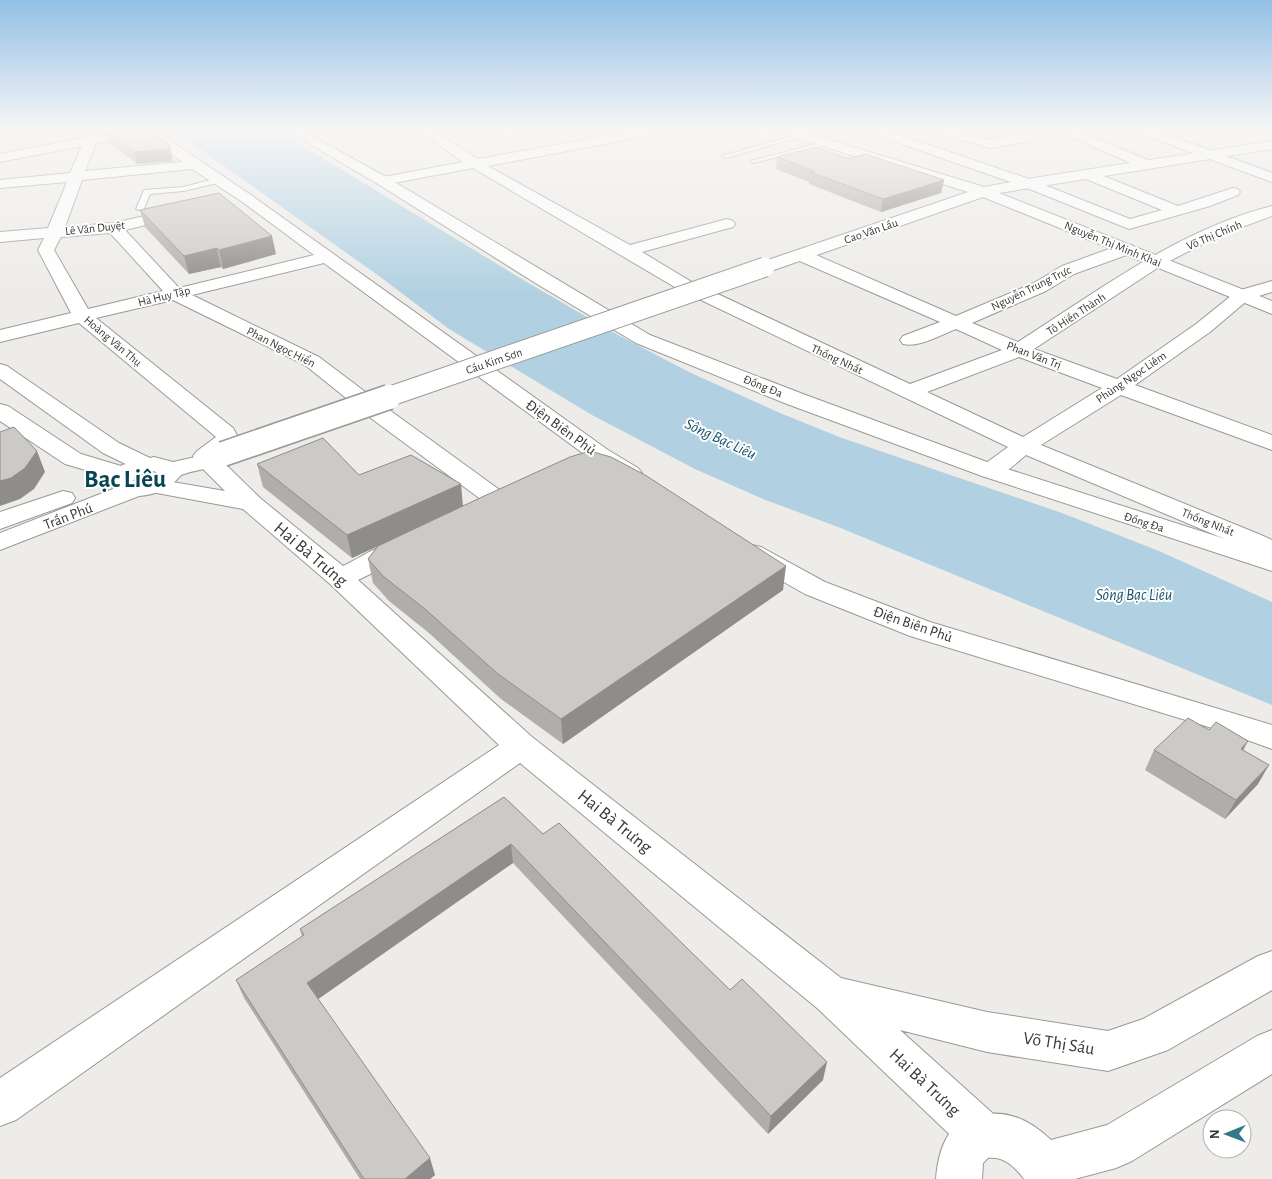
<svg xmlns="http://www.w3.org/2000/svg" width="1272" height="1179" font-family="'Alegreya Sans',sans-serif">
<rect width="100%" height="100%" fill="#edece8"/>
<path fill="#b1d1e2" d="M172,129H275L530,284L618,335L691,373L780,413L842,438L1062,513L1159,551L1272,602V705L838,527L763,499L695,469L592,415L449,329L379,276Z"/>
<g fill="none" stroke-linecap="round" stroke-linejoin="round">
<path fill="#b1d1e2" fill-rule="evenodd" d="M1153,129H1157L1272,171V173Z"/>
<defs>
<path id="lane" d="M802,133L804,134V136L725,158L722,156Z
M828,141L831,143L830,144L753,163L750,161Z
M219,178H222V182L183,191L150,194L143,211L136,209L144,190L183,187Z"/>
<path id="street" d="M80,129H92L96,136L104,134L111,138L109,141L96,143L85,171L182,162L139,129H153L251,195L608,450L638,468L642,473L638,478C621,482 606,469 592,460L324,263L192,295L319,357L388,409L508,496L511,501L508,506L499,508L490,506L372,419L305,365L173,300L96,318L233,428L239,439L218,457L260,498L343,566C362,557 389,537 411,542L415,548L411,554L358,580L532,737L841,978L987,1012L1108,1031L1143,1019L1258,956L1272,951V990L1168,1050L1108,1071L987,1052L900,1030L999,1119L1006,1135L999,1151L983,1158L967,1151L817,1008L520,763L16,1120L0,1126V1078L499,745L330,584L243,509L146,491L143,486L146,481L155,479L225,491L200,466L193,456L197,451L216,437L79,323L0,342V330L71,313L38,250L44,238L0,242V232L48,228L67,182L0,188V180L70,173L82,146L0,162V154L84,138ZM192,169L241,201L314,255L179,288L125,230L184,216L187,213L184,210L179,208L114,223L65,227L82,180ZM110,233L163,291L88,309L54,250L61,237Z
M416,129H430L478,159L644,129H668L666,132L662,133L488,166L630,245L727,219L733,221L735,224L733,227L642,252L690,281L910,384L1002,350L956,329C940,335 919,348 903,344L900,340L903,336L940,322L795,259L793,255L795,251H807L956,316L1034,283L1062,266L1120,245H1132L1134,249L1132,253L1074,274L1046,291L972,323L1018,342C1098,291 1178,230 1272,206V216L1218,236L1162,265L1034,349L1117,379L1196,324L1237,291L1272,281V292L1249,299L1210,332L1135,385L1272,435V450L1121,395L1041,445L1261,535L1272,540V559L1026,455C1012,466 1000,481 982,476L978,471L982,466L1008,447L678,289L473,168L383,185L378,184L376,181L378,178L463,162ZM1019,357L1102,388L1023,437L927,392Z
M865,129H882L1032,180L1130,219L1162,210L1081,177L1079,174L1081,171H1091L1178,206L1233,188L1238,189L1240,192L1238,195L1210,206L1129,229L1022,186L867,132Z
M931,129H949L990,140L1036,132L1042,136L1036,140L990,148L933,132Z
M1058,129H1074L1152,162L1154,165L1147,169L1142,168L1060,132Z
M1134,129H1151L1272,173V182L1136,132Z
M0,364L7,366L119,443L154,460L158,465L154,470L146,472L138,470L103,453L0,379Z
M0,404L8,406L81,454L131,469L135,474L131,479L123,481L65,464L0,421Z
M752,545L761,547L825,582L930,622L1272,725V749L1225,732L910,636L805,594L743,559L739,553L743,547Z"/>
<path id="secondary" d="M284,129H299L388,178L650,335L803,394L998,466L1272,554V571L982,476L787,404L636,343L537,284L378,184Z
M776,129H794L984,187L1027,179L1272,141V149L999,193L1272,301V314L983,197L771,271L765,272L759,271L756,267L759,263L968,192L778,132Z
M223,447L231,449L235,454C224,469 200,468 184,474C179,475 177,481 172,484C164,492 150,495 139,496L0,550V533L113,489L109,478L122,465L154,457L173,462L200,456ZM154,471L157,473L145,481H133L138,475Z
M63,491L72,493L75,498L72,503L0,529V512Z
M1272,1030V1074L1132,1161L1116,1168L1075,1179H1024C1015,1167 1004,1156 988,1158L983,1163L982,1179H936C937,1164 941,1144 951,1131C956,1125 962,1122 970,1119C1000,1106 1028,1118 1051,1140L1107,1125L1257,1036Z"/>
</defs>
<use href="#lane" stroke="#9a9995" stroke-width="2"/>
<use href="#street" stroke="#9a9995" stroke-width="2"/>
<use href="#secondary" stroke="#9a9995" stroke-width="2"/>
<use href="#lane" fill="#fff" fill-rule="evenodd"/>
<use href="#street" fill="#fff" fill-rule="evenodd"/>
<use href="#secondary" fill="#fff" fill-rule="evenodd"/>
<defs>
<path id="secondary-bridge-far1" d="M385,398L765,267"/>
<path id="secondary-bridge" d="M223,454L389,397"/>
</defs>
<use href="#secondary-bridge-far1" stroke="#9a9995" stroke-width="21" stroke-linecap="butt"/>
<use href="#secondary-bridge" stroke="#9a9995" stroke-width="27" stroke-linecap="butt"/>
<use href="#secondary-bridge-far1" stroke="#fff" stroke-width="19"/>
<use href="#secondary-bridge" stroke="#fff" stroke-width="24"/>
</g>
<path fill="#afaeab" d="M94,129H146L170,146L173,161L137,164L110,143L106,132L97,134Z
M777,157L849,159L944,180L941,193L881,212L809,184V182L776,169Z
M140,210L276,254L223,269L221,267L189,274L145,227Z
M257,464L359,475L463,505L783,590L563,744L501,699L429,633L389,601L373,583L368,559L378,546L352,558L263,487Z
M1154,750H1243L1258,784L1225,819L1145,770Z
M504,797L543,834L823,1080L768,1134L513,863L318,999L435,1175L430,1179H360L244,998L236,980L302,937L300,929Z"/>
<path fill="#8f8d8b" d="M96,129H128L97,134Z
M170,146L173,161L137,164L134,152Z
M944,180L941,193L881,212L883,199Z
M272,236L276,254L223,269L219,250Z
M217,248L221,267L189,274L184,256Z
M37,451L45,472L34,489L20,499L0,506V481Z
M461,484L463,507L352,558L347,535Z
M786,566L783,590L563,744L561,719Z
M1248,741L1238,760L1241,749Z
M1269,765L1258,784L1225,819L1236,800Z
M511,844L513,863L314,1002L307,983Z
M827,1062L823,1080L768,1134L771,1116Z
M430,1158L435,1175L430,1179H405Z"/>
<path fill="#cccac7" stroke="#8f8d8b" d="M121,129H146L170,146V149L134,152L106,131Z
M816,147L849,159L865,154L944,180L883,199L810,172L814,171L777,157Z
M219,193L272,236L219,250L217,248L184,256L140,210Z
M14,427L37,451L25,468L11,478L0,481V432Z
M323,438L359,475L411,455L461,484L347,535L257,464Z
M590,451L611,457L645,475L786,566L561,719L498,674L425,609L384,577L368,559L378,546L482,497L570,457Z
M1188,718L1209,730L1216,722L1248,741L1241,749L1269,765L1236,800L1154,750Z
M504,797L543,834L559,823L730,990L742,979L827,1062L771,1116L511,844L307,983L430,1158L405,1179H364L236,980L304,935L300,929Z"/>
<linearGradient id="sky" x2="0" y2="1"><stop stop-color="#92c0e6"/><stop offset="0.44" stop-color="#f7f6f5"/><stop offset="1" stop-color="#f7f6f5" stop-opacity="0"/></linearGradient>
<rect width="1272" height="294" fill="url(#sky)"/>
<g text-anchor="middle" stroke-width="4" stroke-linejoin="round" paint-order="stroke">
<g font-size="12" fill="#3a3938" stroke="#fff">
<text transform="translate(95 228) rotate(-6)" y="4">Lê Văn Duyệt</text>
<text transform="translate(871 231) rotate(-19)" y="4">Cao Văn Lầu</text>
<text transform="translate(1214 235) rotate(-23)" y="4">Võ Thị Chính</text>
<text transform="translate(1113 244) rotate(22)" y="4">Nguyễn Thị Minh Khai</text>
<text transform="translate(1031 288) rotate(-26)" y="4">Nguyễn Trung Trực</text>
<text transform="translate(164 296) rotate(-14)" y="4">Hà Huy Tập</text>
<text transform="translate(1076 314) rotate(-33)" y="4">Tô Hiến Thành</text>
<text transform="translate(113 341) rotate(40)" y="4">Hoàng Văn Thụ</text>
<text transform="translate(281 347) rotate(27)" y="4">Phan Ngọc Hiển</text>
<text transform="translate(1034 355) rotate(21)" y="4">Phan Văn Trị</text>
<text transform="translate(837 359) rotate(25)" y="4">Thống Nhất</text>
<text transform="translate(494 361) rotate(-19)" y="4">Cầu Kim Sơn</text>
<text transform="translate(1131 377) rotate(-34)" y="4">Phùng Ngọc Liêm</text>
<text transform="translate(763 386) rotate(22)" y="4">Đống Đa</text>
<text transform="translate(1144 522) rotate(18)" y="4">Đống Đa</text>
<text transform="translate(1208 522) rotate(22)" y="4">Thống Nhất</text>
</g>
<g font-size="15" fill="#3a3938" stroke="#fff">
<text transform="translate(561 427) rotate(36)" y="5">Điện Biên Phủ</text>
<text transform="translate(68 516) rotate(-21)" y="5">Trần Phú</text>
<text transform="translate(913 624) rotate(19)" y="5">Điện Biên Phủ</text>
</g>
<g font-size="16" font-style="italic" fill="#1b546d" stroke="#fff">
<text transform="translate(721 438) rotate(25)" y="6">Sông Bạc Liêu</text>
<text x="1134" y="600">Sông Bạc Liêu</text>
</g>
<g font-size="18" fill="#3a3938" stroke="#fff">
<text transform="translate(311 554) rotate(40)" y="6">Hai Bà Trưng</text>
<text transform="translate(615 821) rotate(39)" y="6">Hai Bà Trưng</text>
<text transform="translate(1059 1043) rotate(9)" y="6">Võ Thị Sáu</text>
<text transform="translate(925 1082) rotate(43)" y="6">Hai Bà Trưng</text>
</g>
<g font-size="25" font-weight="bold" fill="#084451" stroke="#fff">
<text x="125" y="487">Bạc Liêu</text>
</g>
</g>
<g transform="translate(1227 1134) rotate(269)"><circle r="24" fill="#ffffff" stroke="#b0b0af"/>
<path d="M0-4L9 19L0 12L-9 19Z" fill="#357888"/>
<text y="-8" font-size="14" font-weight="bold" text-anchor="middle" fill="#3a3938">N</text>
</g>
</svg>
